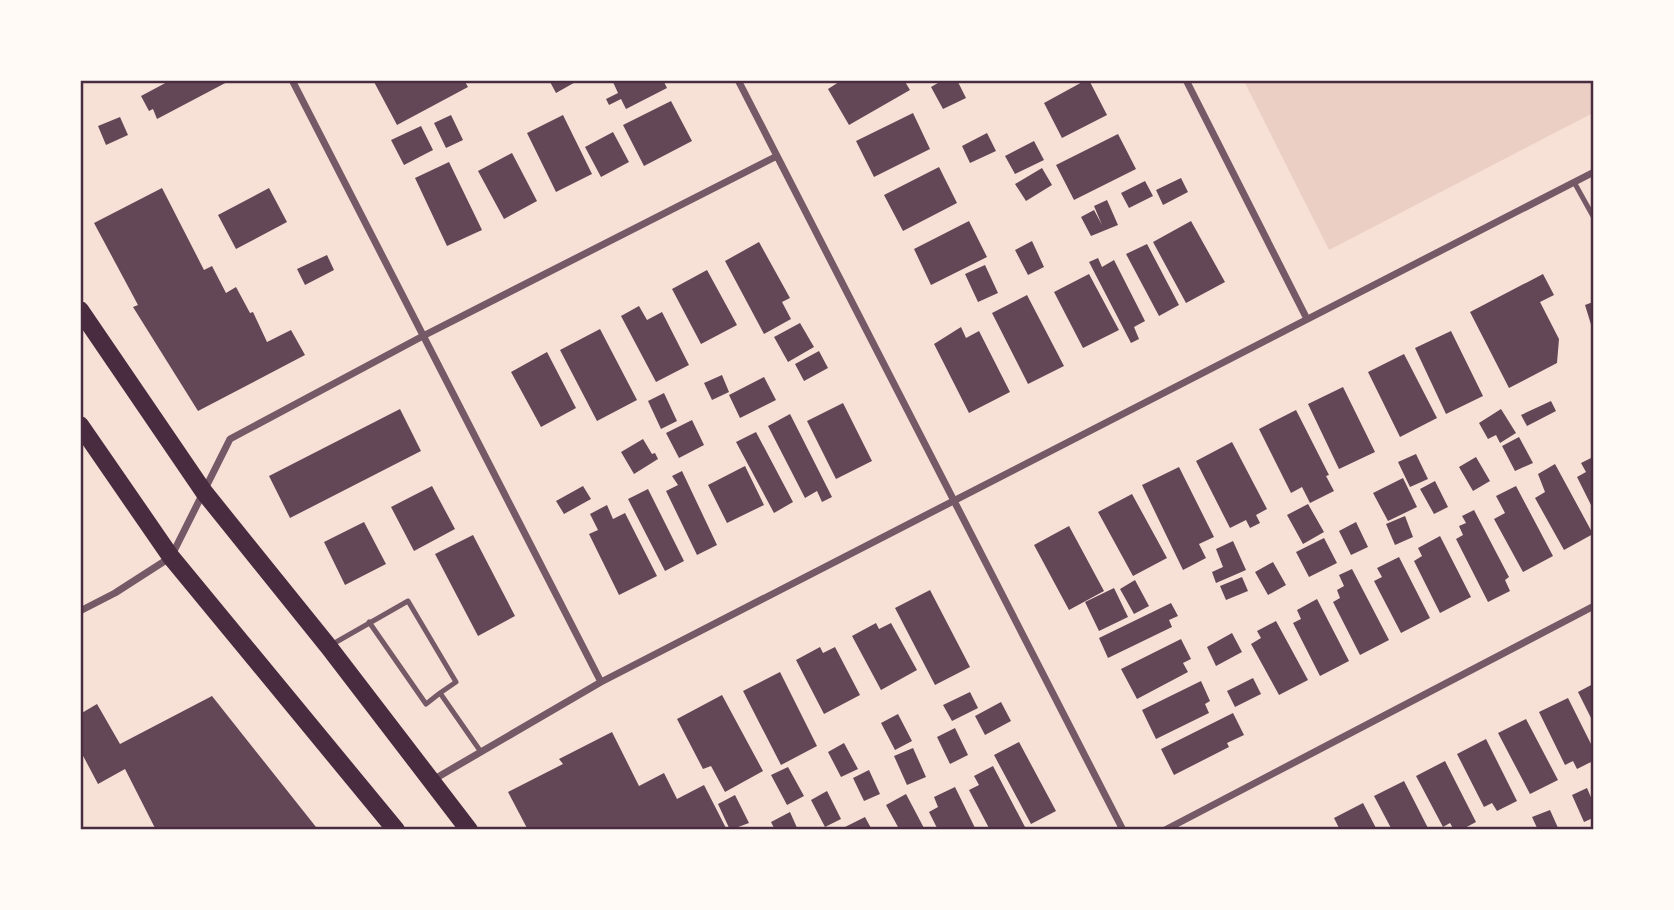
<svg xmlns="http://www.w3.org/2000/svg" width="1674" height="910" font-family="'Noto Sans',sans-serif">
<rect width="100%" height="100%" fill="#f7e1d7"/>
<path fill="#ebcfc5" d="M1244,81H1593V113L1329,250Z"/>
<path fill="#644757" d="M171,80H231L157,119L153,109L149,111L141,96Z
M373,80H464L468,87L397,125Z
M549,80H579L556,93Z
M612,80H663L667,88L626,109L621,99L609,105L606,99L618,93Z
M842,80H904L910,90L849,125L828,89Z
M943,80H957L966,98L943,109L931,87Z
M1086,80H1089L1107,115L1062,138L1044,103Z
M671,101L692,141L644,166L623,125Z
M913,113L930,149L874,177L856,141Z
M451,115L463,140L446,148L434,123Z
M563,115L592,174L556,192L527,133Z
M120,117L128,135L106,145L98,126Z
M421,126L433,150L404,165L391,140Z
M613,132L629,162L601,177L585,147Z
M987,133L996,151L970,163L962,146Z
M1118,134L1136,169L1074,200L1056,165Z
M1034,141L1044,160L1015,174L1005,156Z
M512,153L537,201L504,219L478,171Z
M449,162L482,230L447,246L415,178Z
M939,167L957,203L903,231L884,195Z
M1042,168L1052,185L1026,201L1015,184Z
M1181,178L1188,192L1163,205L1156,190Z
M1145,181L1153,196L1129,208L1121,193Z
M162,188L204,270L212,266L226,293L236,287L250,313L253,312L267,342L291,330L305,355L198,411L133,307L138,305L94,223Z
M269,188L287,222L236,249L218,215Z
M1107,200L1118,225L1091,236L1081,217L1094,210L1102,225L1094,206Z
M969,221L987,257L931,285L914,249Z
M1191,221L1225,282L1186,303L1153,242Z
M1032,241L1044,267L1028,275L1015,250Z
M759,242L790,298L782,302L791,319L764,334L725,261Z
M1147,244L1179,305L1159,316L1126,254Z
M327,255L334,270L305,285L297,269Z
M1098,258L1102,267L1114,260L1145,321L1134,327L1139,339L1131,343L1089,262Z
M985,265L998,293L978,302L965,274Z
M707,270L737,325L701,344L672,289Z
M1089,274L1119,330L1083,348L1054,292Z
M1543,274L1554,295L1540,302L1559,339L1557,363L1509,388L1470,312Z
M1027,295L1064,366L1028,384L992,313Z
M1593,302V331L1585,305Z
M639,306L647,320L662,312L689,365L656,382L621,316Z
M800,323L814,347L788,362L774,337Z
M961,327L966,338L979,331L1010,392L969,413L934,344Z
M600,329L637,400L597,421L560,350Z
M1451,331L1483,396L1446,414L1415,348Z
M819,351L828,368L804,381L795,364Z
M547,352L576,408L541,427L511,372Z
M1404,354L1437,418L1400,437L1368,372Z
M722,375L729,392L712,400L704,383Z
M764,377L776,400L740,418L729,395Z
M1343,387L1375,452L1339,469L1308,404Z
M664,393L677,421L661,429L648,401Z
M1551,401L1556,411L1527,426L1521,415Z
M843,403L872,461L836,479L807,421Z
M400,409L421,451L290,518L269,476Z
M1501,409L1516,433L1500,443L1496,435L1488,439L1479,423Z
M1296,410L1329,475L1326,476L1334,491L1310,503L1302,487L1291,493L1259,429Z
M790,414L832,497L822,502L817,491L805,498L768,426Z
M692,420L704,445L679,458L666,433Z
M756,432L793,502L774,513L736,442Z
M1519,437L1533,463L1515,471L1502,446Z
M643,439L652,454L655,453L658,459L634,474L621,452Z
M1232,442L1267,509L1256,515L1260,523L1250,528L1246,520L1230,528L1196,461Z
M1416,454L1428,479L1410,487L1398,462Z
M1476,457L1490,481L1473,491L1459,467Z
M1593,457V509L1577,477L1586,472L1581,463Z
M1555,464L1593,534L1564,550L1535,498L1545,492L1538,474Z
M745,466L764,505L727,523L708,485Z
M1179,467L1214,537L1199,544L1206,558L1183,570L1142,485Z
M682,471L717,545L697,555L666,491L678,485L672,476Z
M1403,478L1417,507L1388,521L1373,493Z
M1435,481L1448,507L1434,514L1420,489Z
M432,486L455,529L414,551L391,507Z
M583,486L591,499L564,514L556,501Z
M1516,486L1553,556L1523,572L1494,519L1505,513L1496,496Z
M648,489L684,561L665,571L628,499Z
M1132,494L1167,558L1133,576L1098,512Z
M1308,504L1324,532L1303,544L1287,515Z
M607,505L613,519L625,513L657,576L619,595L589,534L598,530L590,514Z
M1474,510L1509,577L1505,580L1510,591L1488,602L1456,539L1463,535L1459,526L1466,523L1462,516Z
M1405,516L1413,537L1395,545L1386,524Z
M364,522L386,564L345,585L324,542Z
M1356,522L1368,547L1351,555L1339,531Z
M1069,526L1104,591L1069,610L1034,545Z
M473,535L515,616L478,636L435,554Z
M1440,536L1471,597L1440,613L1414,561L1422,556L1418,548Z
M1324,538L1337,563L1309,577L1296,552Z
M1233,541L1246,570L1216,583L1212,572L1223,567L1216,549Z
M1399,557L1430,618L1401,633L1374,581L1382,577L1377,568Z
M1273,562L1286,585L1268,595L1255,572Z
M1352,569L1389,640L1360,655L1333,602L1340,598L1337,590L1344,586L1339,575Z
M1242,577L1248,591L1226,600L1220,586Z
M1135,580L1149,606L1134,614L1120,589Z
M1114,588L1128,617L1099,631L1085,602Z
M930,590L970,667L935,685L895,608Z
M1317,599L1349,661L1320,676L1293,623L1301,619L1297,610Z
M1171,603L1178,616L1169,620L1172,627L1108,658L1099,638Z
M1276,621L1308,680L1279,695L1251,644L1261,638L1257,631Z
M876,623L879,629L891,623L917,670L881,690L852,636Z
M1232,633L1242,652L1216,666L1207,647Z
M1181,639L1191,659L1183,663L1188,672L1137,699L1121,669Z
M820,647L823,653L835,647L860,695L824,714L796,660Z
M780,672L817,746L781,765L743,691Z
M1253,678L1261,694L1235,707L1227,691Z
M1201,681L1210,701L1205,704L1209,713L1156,739L1142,710Z
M1593,684V722L1578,692Z
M970,692L978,708L952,721L943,705Z
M722,695L763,771L725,792L711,766L703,769L677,719Z
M212,696L316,827V830H156L125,769L98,784L80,750V714L97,704L120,744Z
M1568,698L1593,748V761L1577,769L1573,761L1565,765L1539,712Z
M1001,702L1011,721L985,735L975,716Z
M1233,713L1244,735L1227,743L1229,747L1174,775L1161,749Z
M898,714L912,741L895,750L881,723Z
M1526,719L1558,780L1530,794L1498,733Z
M955,728L968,755L950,764L937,737Z
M612,732L639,786L664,773L677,799L704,785L727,830H528L508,792L563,764L559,759Z
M1486,739L1517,801L1497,811L1492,803L1484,807L1457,754Z
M1019,742L1056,811L1031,824L994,755Z
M844,743L858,769L841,777L828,752Z
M913,748L926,777L907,785L894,756Z
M1445,761L1476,822L1461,830H1454L1450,823L1443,827L1416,776Z
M993,766L1025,827L1021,830H990L969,790L979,785L974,776Z
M788,767L804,796L787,805L771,775Z
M869,770L880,794L864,801L853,778Z
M1404,781L1429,830H1392L1374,796Z
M955,787L976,830H938L929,812L938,807L934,797Z
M1587,788L1593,802V818L1584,822L1572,795Z
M827,791L841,819L825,827L811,800Z
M906,794L925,830H892L898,827L886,805Z
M735,795L749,823L730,830L718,804Z
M1363,803L1377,830H1340L1334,818Z
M1550,810L1559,830H1538L1532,817Z
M790,812L798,830H775L771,822Z
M865,817L872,830H847L845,827Z"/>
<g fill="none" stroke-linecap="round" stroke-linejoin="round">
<path stroke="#755966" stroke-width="5" d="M1574,182L1594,218
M369,622L426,704L440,693
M331,645L408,601L456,682L440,693L481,752"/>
<path stroke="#755966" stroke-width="7" d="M292,80L601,682
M738,80L1123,830
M1186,80L1307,319
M80,611L115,593L171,557L230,439L423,336L777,156
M431,781L601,682L1594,172
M1165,830L1594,606"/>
<path stroke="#4a2c40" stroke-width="18" d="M80,310L204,492L328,646L469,830
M80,425L171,557L396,830"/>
</g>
<rect width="1674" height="910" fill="none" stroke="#fffaf5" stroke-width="164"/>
<rect x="82" y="82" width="1510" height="746" fill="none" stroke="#4a2c40" stroke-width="2.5"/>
</svg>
